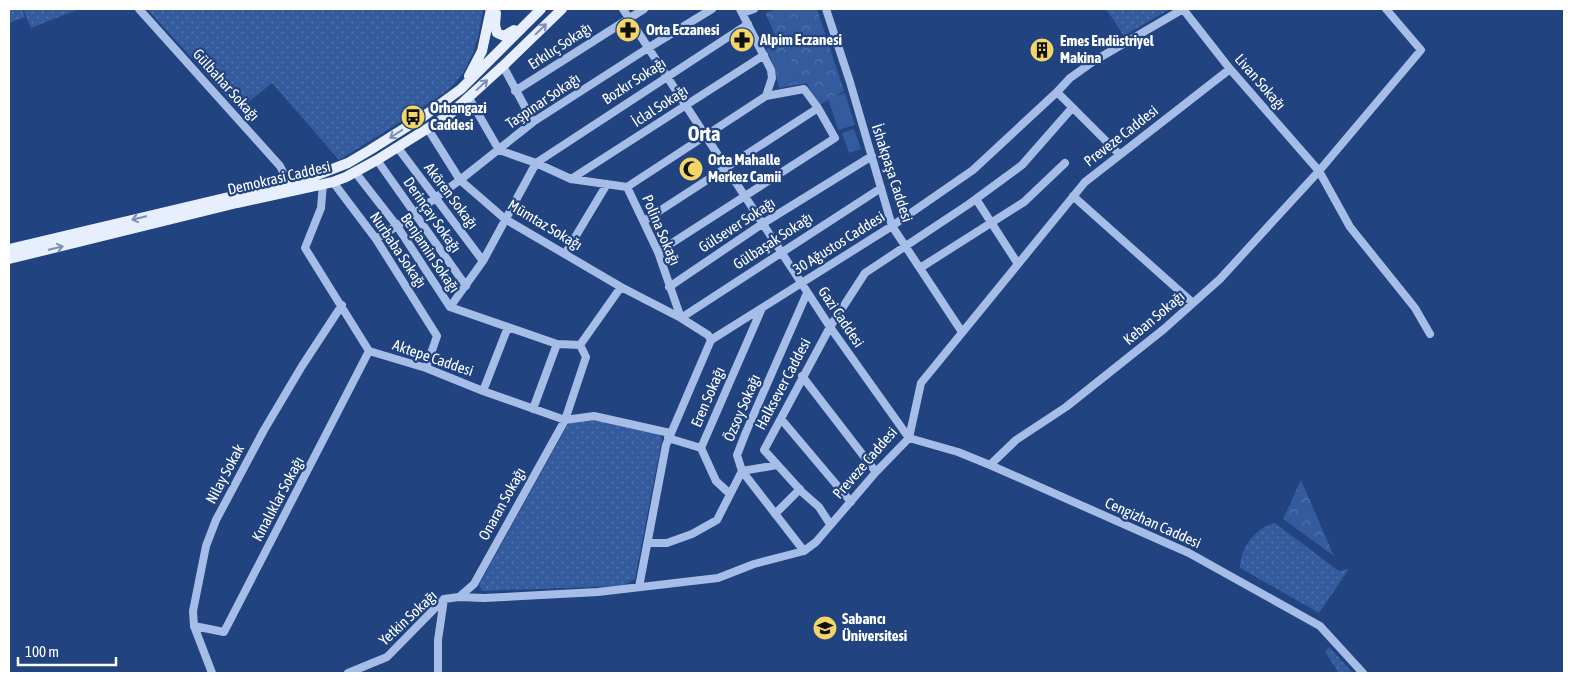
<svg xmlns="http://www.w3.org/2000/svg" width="1573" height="682" font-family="'Asap Condensed',sans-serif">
<defs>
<pattern id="grass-dots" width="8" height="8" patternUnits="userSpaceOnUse" patternTransform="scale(1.25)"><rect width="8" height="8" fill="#345b9d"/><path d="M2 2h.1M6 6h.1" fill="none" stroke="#5274ac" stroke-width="1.8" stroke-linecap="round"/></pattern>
<pattern id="park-crowns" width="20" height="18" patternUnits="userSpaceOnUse" patternTransform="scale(1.25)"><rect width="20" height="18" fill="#345b9d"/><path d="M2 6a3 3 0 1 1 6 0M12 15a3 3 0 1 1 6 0" fill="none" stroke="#5274ac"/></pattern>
</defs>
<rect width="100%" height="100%" fill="#21437f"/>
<path fill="url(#grass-dots)" d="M9,9H22L25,17L9,23Z
M23,9H79L31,28Z
M147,9H483C479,36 474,62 455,83C446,93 432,101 421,108C394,126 367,143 339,160L272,83L239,110Z
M1106,9H1170L1124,36Z
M594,418L660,435L662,439L635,579L622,586L482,591L479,585L568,424Z
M1275,523L1339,571L1349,569L1319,613L1240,568C1240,549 1255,527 1275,523Z
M1329,647L1353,673H1339L1325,652Z"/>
<path fill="url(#park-crowns)" d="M778,9H817L844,91L818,106L807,83L779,88L772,61L766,49L779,43L765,13Z
M1301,480L1334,556L1283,519Z"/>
<path fill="#345b9d" d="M789,52L796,82L781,85L775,55Z
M845,93L855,125L838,130L828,98Z
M854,129L861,149L849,153L842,133Z"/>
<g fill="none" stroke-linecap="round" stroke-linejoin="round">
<path stroke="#a6bee7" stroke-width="8" d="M139,9L280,166L289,183
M623,9L830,327L909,438L958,452L990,465L1189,553L1320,626L1363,673
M740,9L771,70L772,78L766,96
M826,9L850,82L892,226L962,332
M1386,9L1421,50L1319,171L1350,227L1415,308L1430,334
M743,13L754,9
M503,66L533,122
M515,91L644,9
M1057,92L1120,155
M469,98L499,150L536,163L571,179L627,187L658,252L681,318L708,335L711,340
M428,129L460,180L505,219L621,287L681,318L881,188
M398,148L483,261
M377,160L466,286
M355,172L397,226L450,307L557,344
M571,179L764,55
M333,182L376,239L437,336L426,368
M323,184L321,208L305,248L369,351L426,368L483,391L565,420L594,416L670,433
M627,187L766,96L804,89L818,108L835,138L658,252
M1073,196L1193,303
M976,199L1018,264
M644,221L818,108
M376,239L397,226L460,180L533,122L648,48L712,9
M565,254L607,184
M920,268L1024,202L1065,163
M669,287L762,224L872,156
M450,307L483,261L536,163L748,24
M802,376L876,472
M483,391L508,327
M533,409L557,344L580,345L621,287
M781,419L851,502
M668,438L701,448
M777,465L742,471L804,551
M990,465L1016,440L1066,407L1164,329L1220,279L1319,171L1230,69L1183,9
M730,494L716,481L701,448L762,308
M775,514L800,489
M830,524L819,507L802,492L764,450L830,327L865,273L969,204L1022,165L1072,108
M648,543H667L692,534L717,520L742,471L737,455L746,432L807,293
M639,587L666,445L711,340L892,226L973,170L1057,92L1070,78L1094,61L1183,9
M459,597L474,584L565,420L586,357L580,345
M194,626L224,632L369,351
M212,673L194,626L193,611L206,546L216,520L264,430L302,366L342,305
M348,673L387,657L444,599L459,597L484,598L598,592L718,578L754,564L804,551L816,542L876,472L909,438L921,383L1085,182L1230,69
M438,673V640L444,599"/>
<path stroke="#e7eefd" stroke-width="10" d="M496,13L495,25L497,33L504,36L514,30
M469,76L482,51L491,9
M9,249L309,178L348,163L370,150L424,116L461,89L541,9
M9,259L237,203L333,182L346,177L377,160L449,115L503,66L562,9"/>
</g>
<defs><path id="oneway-shaft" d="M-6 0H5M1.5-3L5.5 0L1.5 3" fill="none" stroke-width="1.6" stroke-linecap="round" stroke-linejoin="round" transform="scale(1.25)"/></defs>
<g stroke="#7a90b8">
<use href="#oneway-shaft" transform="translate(541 29) rotate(-44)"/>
<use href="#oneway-shaft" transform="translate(482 85) rotate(-43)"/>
<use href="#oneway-shaft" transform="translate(396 134) rotate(147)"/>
<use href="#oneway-shaft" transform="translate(139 218) rotate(167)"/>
<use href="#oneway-shaft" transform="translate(56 248) rotate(-14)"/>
</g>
<defs>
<symbol id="pharmacy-disc" viewBox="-11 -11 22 22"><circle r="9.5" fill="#f4d567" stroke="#21437f"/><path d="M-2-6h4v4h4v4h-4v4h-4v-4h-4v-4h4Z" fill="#111"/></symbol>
<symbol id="building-disc" viewBox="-11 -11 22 22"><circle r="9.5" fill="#f4d567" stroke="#21437f"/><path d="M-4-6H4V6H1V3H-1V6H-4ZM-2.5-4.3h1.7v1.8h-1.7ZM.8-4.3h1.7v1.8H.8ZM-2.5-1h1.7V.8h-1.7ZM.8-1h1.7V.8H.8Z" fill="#111"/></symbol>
<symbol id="bus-disc" viewBox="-11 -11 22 22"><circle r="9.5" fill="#f4d567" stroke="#21437f"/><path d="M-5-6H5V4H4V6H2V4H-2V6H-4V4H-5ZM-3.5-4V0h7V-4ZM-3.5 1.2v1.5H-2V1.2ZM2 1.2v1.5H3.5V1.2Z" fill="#111"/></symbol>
<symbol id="mosque-disc" viewBox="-11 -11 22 22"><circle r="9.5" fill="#f4d567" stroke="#21437f"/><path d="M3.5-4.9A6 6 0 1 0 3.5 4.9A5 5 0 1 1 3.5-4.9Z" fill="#111"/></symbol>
<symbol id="university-disc" viewBox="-11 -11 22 22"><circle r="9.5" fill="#f4d567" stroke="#21437f"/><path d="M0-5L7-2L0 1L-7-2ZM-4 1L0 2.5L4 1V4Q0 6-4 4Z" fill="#111"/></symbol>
</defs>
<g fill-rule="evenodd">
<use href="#pharmacy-disc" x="614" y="16" width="28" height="28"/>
<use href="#pharmacy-disc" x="728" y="26" width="28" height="28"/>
<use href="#building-disc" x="1028" y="36" width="28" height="28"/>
<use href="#bus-disc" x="399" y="103" width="28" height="28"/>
<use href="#mosque-disc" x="677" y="155" width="28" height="28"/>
<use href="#university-disc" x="811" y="614" width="28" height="28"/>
</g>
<g text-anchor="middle" stroke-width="4.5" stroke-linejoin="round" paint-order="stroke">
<g font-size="15" font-weight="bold" fill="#fff" stroke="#21437f" text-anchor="start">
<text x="646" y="35">Orta Eczanesi</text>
<text x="760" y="45">Alpim Eczanesi</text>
<text x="1060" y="46">Emes Endüstriyel<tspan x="1060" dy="17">Makina</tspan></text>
<text x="430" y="113">Orhangazi<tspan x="430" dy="17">Caddesi</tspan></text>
<text x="708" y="165">Orta Mahalle<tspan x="708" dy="17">Merkez Camii</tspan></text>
<text x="842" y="624">Sabancı<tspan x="842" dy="17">Üniversitesi</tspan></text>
</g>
<g font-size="15" fill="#fff" stroke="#21437f">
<text transform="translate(560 46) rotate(-33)" y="5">Erkılıç Sokağı</text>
<text transform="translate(634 81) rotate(-33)" y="5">Bozkır Sokağı</text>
<text transform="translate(1260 82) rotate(49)" y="5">Livan Sokağı</text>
<text transform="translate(226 85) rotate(48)" y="5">Gülbahar Sokağı</text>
<text transform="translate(543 101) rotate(-34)" y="5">Taşpınar Sokağı</text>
<text transform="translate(660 106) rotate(-33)" y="5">İclal Sokağı</text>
<text transform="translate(1121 136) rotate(-38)" y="5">Preveze Caddesi</text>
<text transform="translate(892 173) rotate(72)" y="5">İshakpaşa Caddesi</text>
<text transform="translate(279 178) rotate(-13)" y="5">Demokrasi Caddesi</text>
<text transform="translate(451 196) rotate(53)" y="5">Akören Sokağı</text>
<text transform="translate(432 215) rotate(55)" y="5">Derinçay Sokağı</text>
<text transform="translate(545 225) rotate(31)" y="5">Mümtaz Sokağı</text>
<text transform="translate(737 225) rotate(-33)" y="5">Gülsever Sokağı</text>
<text transform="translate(661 230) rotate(67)" y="5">Polina Sokağı</text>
<text transform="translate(773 241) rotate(-33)" y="5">Gülbaşak Sokağı</text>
<text transform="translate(839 243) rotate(-32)" y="5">30 Ağustos Caddesi</text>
<text transform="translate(398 250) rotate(56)" y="5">Nurbaba Sokağı</text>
<text transform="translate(430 253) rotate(56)" y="5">Benjamin Sokağı</text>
<text transform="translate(841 317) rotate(56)" y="5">Gazi Caddesi</text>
<text transform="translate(1154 318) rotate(-40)" y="5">Keban Sokağı</text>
<text transform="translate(433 358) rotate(19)" y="5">Aktepe Caddesi</text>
<text transform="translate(783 384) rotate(-62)" y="5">Halksever Caddesi</text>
<text transform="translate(708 397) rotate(-67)" y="5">Eren Sokağı</text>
<text transform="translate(742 408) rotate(-67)" y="5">Özsoy Sokağı</text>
<text transform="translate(865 463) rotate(-49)" y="5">Preveze Caddesi</text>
<text transform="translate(225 474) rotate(-62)" y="5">Nilay Sokak</text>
<text transform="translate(278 499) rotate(-62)" y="5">Kınalıklar Sokağı</text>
<text transform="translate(502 504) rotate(-61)" y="5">Onaran Sokağı</text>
<text transform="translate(1153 523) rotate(24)" y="5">Cengizhan Caddesi</text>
<text transform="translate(408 618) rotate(-43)" y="5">Yetkin Sokağı</text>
</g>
<g font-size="20" font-weight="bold" fill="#fff" stroke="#21437f">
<text x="704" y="141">Orta</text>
</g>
</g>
<rect width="1573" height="682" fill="none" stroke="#ffffff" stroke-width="20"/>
<path d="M18 657v8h98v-8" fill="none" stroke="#ffffff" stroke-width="2.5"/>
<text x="25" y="657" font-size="15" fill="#ffffff" stroke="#21437f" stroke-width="4" paint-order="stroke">100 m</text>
</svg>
